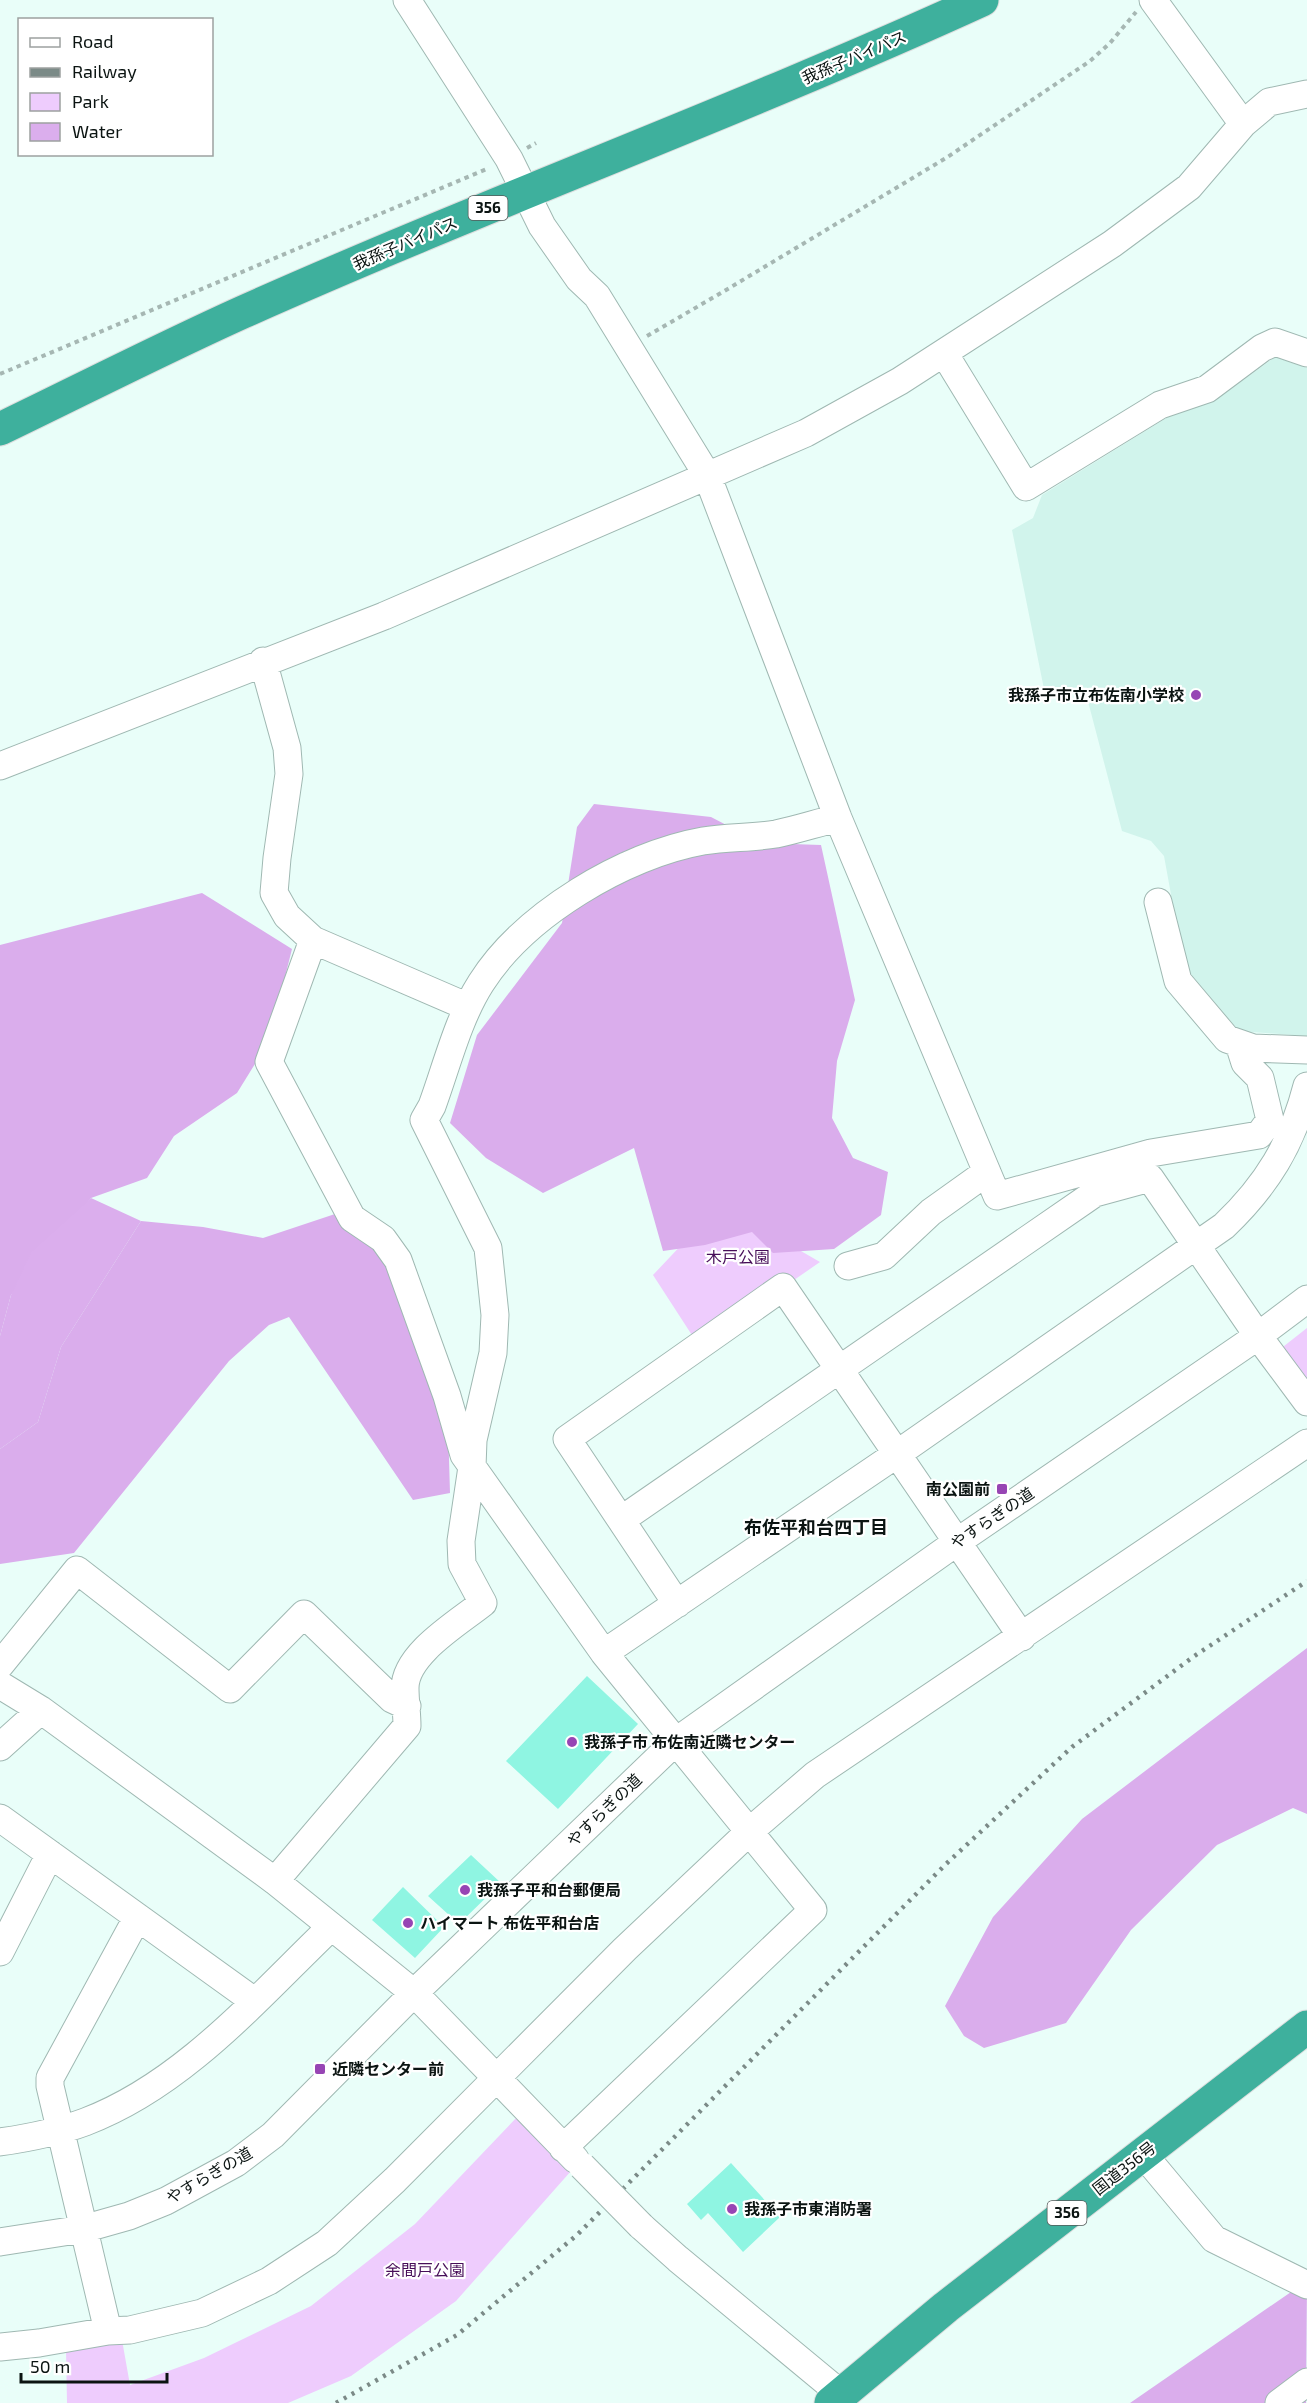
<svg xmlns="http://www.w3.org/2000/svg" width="1307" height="2403" font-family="'Exo 2','Noto Sans JP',sans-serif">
<rect width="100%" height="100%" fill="#e9fef9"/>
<path fill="#d1f4ec" d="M1275,357L1307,368V1040L1293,1035L1239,1031L1184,966L1164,856L1151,841L1122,831L1085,690L1046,699L1012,530L1033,518L1042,495L1168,417L1214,401Z"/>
<path fill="#eeccfd" d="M756,1166L787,1243L820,1262L699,1346L653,1275Z
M1307,1328V1389L1279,1350Z
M520,2114L571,2171L456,2301L351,2376L288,2403H67L66,2350L122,2340L130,2385L204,2358L311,2306L415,2224Z"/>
<path fill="#daadec" d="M594,804L711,817L761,843L821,845L855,1000L837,1061L832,1118L853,1158L888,1172L881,1215L834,1249L773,1253L752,1232L705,1245L663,1251L634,1148L543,1193L486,1158L450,1123L477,1035L562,923L577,827Z
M202,893L292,949L269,1041L237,1093L174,1136L147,1178L91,1198L11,1295L0,1336V945Z
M335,1214L405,1256L446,1355L450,1493L413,1500L289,1317L269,1325L229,1361L74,1553L0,1564V1449L38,1422L61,1347L141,1221L203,1227L263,1238Z
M1307,1648V1814L1293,1808L1217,1845L1131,1930L1066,2023L984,2048L964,2036L945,2006L993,1917L1082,1819Z
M1307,2281L1306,2403H1130Z"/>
<path fill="#dbaeed" d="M91,1198L141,1221L61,1347L38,1422L0,1449V1336L11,1295L31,1252Z"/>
<path fill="#8ff5e2" d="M587,1676L638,1724L558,1809L506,1761Z
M471,1855L501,1883L459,1924L428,1896Z
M403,1887L444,1927L415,1958L372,1920Z
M731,2163L780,2217L743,2252L708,2213L701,2220L687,2204Z"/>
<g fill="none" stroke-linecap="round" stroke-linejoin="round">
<defs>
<path id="minor" d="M407,0L509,159L542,226L579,279L597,296L707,475L838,818L997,1196L1151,1153L1259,1135L1270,1120L1260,1078L1245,1063L1239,1044
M1243,124L1269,102L1307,94
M944,353L1026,487L1160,405L1207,389L1262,348L1275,342L1307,353
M263,661L287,748L289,774L277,858L274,893L287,916L313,940L468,1007
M0,766L384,616L806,433L900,381L1112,244L1189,187L1243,124L1153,0
M1158,902L1178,981L1227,1039L1253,1048L1307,1050
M313,940L269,1062L352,1218L383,1239L398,1260L447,1396L464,1455L604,1653L813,1910L563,2148
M848,1266L884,1256L931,1212L987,1172
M621,1520L1095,1193L1150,1178L1258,1336L1307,1402
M677,1604L567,1439L783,1287L1022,1637
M604,1653L897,1454L1224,1226C1267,1185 1292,1144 1307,1086
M0,1665L77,1570L230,1689L304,1614L392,1699L407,1706
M0,1685L41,1710L275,1881L414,1993L575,2159
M0,1747L41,1710
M0,1818L254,2001
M275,1881L407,1726C407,1714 405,1701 405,1688C405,1654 458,1623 483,1603L462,1564L461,1541L472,1467L473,1440L493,1353L495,1315L488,1248L424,1120L432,1106C447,1065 458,1019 481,983C524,915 624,855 703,841C727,837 752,838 776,834C796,830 817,823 838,818
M0,1952L50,1854
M0,2142C28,2138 58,2132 85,2122C183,2085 257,1998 331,1927
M1143,2154L1214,2239L1307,2285
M641,2226L678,2259L841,2394
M0,2242L83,2229L129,2216L166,2201L236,2163L273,2135L414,1993L675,1742L957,1542L1258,1336L1307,1299
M108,2331L50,2086V2078L137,1918
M0,2347L39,2343L108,2331L130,2330L202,2313L269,2281L327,2243L395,2180L625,1949L750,1831L815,1775L1307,1443
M1279,2403L1307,2382"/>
<path id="highway" d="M0,429C81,390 161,349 243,312C487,203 739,111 982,0
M831,2403L946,2307L1307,2027"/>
</defs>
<use href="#minor" stroke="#9fb8b2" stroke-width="29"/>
<use href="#highway" stroke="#dddede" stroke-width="35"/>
<path stroke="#a6b7b3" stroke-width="4" stroke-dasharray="4.5 4.5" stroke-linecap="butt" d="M527,148L536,143
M647,336L721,293L946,158L1090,61L1110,43L1136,12
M0,374L489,168"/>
<use href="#minor" stroke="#fff" stroke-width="27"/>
<use href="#highway" stroke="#3eb09d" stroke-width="33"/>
<path stroke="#7b8a87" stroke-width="4.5" stroke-dasharray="3 6" stroke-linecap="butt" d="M336,2403L457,2335L577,2235L946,1864L1072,1747L1193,1657L1307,1581"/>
<defs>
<path id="minor-bridge" d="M582,2166L641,2226"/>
</defs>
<use href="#minor-bridge" stroke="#9fb8b2" stroke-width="29" stroke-linecap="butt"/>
<use href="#minor-bridge" stroke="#fff" stroke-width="27"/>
</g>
<g fill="#9745b4" stroke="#fff" stroke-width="2">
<circle cx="1196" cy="695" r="6"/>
<rect x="996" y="1483" width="12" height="12" rx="3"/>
<circle cx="572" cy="1742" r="6"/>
<circle cx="465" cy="1890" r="6"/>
<circle cx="408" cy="1923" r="6"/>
<rect x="314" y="2063" width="12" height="12" rx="3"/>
<circle cx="732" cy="2209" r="6"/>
</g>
<g text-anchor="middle" stroke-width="4.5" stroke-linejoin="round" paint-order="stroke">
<g fill="#fff" stroke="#545a59" stroke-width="1.5">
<rect x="468.5" y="196" width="39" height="24" rx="4.5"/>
<rect x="1047.5" y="2201" width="39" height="24" rx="4.5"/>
</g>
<g font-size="15" font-weight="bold" fill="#0b1412">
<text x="488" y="213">356</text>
<text x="1067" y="2218">356</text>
</g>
<g font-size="16" fill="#0b1412" stroke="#fff">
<text transform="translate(854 57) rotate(-23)" y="6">我孫子バイパス</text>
<text transform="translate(405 243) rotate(-23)" y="6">我孫子バイパス</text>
<text transform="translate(992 1518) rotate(-34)" y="6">やすらぎの道</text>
<text transform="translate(604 1810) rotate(-44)" y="6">やすらぎの道</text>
<text transform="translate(1124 2168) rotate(-38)" y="6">国道356号</text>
<text transform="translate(209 2175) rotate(-30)" y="6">やすらぎの道</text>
</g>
<g font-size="16" font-weight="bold" fill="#0b1412" stroke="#fff" text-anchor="start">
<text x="1184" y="701" text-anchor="end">我孫子市立布佐南小学校</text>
<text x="990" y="1495" text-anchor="end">南公園前</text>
<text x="584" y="1748">我孫子市 布佐南近隣センター</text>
<text x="477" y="1896">我孫子平和台郵便局</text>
<text x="420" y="1929">ハイマート 布佐平和台店</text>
<text x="332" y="2075">近隣センター前</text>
<text x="744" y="2215">我孫子市東消防署</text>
</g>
<g font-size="16" fill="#470e59" stroke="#fff">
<text x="738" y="1263">木戸公園</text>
<text x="425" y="2276">余間戸公園</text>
</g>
<g font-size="18" font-weight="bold" fill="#0b1412" stroke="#fff">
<text x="816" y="1534">布佐平和台四丁目</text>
</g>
</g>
<rect x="18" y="18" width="195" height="138" fill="#ffffff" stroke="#9da1a0" stroke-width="1.5"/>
<rect x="30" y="38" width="30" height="9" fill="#ffffff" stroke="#9da1a0" stroke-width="1.5"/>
<text x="72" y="48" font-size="18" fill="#0b1412">Road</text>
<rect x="30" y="68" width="30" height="9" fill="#7b8a87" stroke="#9da1a0" stroke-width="1.5"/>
<text x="72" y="78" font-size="18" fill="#0b1412">Railway</text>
<rect x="30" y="93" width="30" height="18" fill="#eeccfd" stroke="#9da1a0" stroke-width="1.5"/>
<text x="72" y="108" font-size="18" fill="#0b1412">Park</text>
<rect x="30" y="123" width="30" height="18" fill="#dbaeed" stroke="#9da1a0" stroke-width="1.5"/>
<text x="72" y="138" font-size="18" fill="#0b1412">Water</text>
<path d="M21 2373v9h146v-9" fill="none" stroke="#0b1412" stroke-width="3"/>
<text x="30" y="2373" font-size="18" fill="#0b1412" stroke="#ffffff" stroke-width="4.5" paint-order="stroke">50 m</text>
</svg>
